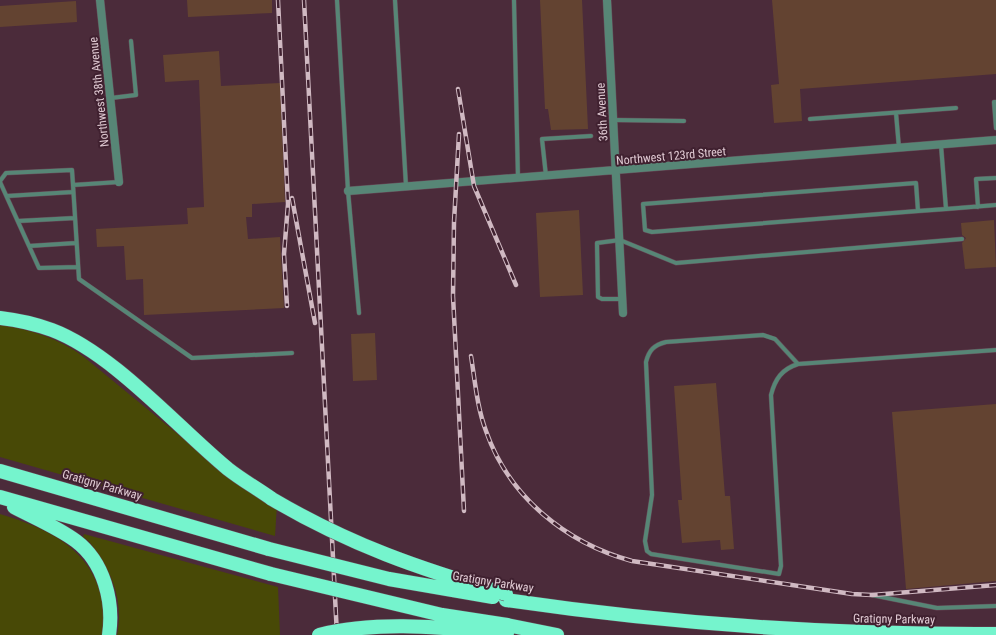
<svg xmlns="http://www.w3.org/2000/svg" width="996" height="635" font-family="'Roboto Condensed',sans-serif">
<rect width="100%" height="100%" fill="#4b2b3a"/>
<path fill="#484906" d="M0,325C30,329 60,339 84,357L219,468L277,505L275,536L0,457Z
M0,514C47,528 91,548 102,600C105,611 104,624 105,635H0Z
M84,534L278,587L280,635H117C123,606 115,579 98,554C94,548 90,541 83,537Z"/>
<path fill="#634331" d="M187,0H272V13L188,17Z
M540,0H582L588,129L551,130L548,109H545Z
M772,0H996V74L800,89L802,121L774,123L771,85L779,84Z
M76,1L77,22L0,27V6Z
M219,51L221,86L280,83L285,202L252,204V217H246L248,239L280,237L284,308L144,315L143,279L126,280L124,246L97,247L96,229L188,224L187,208L204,207L199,80L165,82L163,55Z
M579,210L583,295L540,297L536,213Z
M994,220L996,267L965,269L962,243L966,238L962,235L961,223Z
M375,333L377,380L353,381L351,334Z
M716,383L725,496H730L734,549L721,550L720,540L682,543L678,500H682L674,386Z
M996,404V581L906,589L892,412Z"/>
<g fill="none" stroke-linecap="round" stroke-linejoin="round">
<defs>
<path id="lane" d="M337,0L348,191L359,313
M395,0L406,186
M514,0L518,179
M111,98L136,95L131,41
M996,102H994L996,128
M896,113L899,148
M810,119L956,108
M614,120L684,121
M546,176L542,139L591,136
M0,181L6,173L72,170L73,185
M0,182L39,268L78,267
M119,182L73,185L79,279L192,358L292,353
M7,196L73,192
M978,207L976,179L996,178
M946,209L996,205
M918,211L916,183L643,204L645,230L652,232L918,211L946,209L941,145
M18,221L75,218
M29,246L76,243
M622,299H602L598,297L597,243L620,240L676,263L962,239
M798,364L775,339L763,335L666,342C654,345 649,350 646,362L652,495L645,541L647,551L651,554L779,574L781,566L771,395C775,379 782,369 798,364L996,350
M872,595L937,608L996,606"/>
<path id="street" d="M100,0L119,182
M607,0L623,313
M348,191L996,140"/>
<path id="highway" d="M0,318C18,320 35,324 52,330C113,353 177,427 228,469C242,480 258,489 272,499
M0,471L269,549
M0,497L271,574
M14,507C35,518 57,527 76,541C104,562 114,602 109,635
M506,600C669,624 830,635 996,634
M507,625L557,635"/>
</defs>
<use href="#lane" stroke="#664856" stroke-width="5"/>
<use href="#street" stroke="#664856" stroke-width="9"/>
<use href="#highway" stroke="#664856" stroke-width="15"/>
<use href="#lane" stroke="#578676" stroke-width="4"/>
<use href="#street" stroke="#578676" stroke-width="8"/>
<use href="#highway" stroke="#75f4cd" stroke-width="14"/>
<defs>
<path id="rail" d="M278,0L288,204L284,254L287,306
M304,0L337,635
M458,89L474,186L516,285
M459,134L454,222L453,296L464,511
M292,198L315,323
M471,356C475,381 477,407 486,431C509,497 566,543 632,561L852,594L872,595L996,585"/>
</defs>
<use href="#rail" stroke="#d0b9c2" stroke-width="4.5"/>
<use href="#rail" stroke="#402130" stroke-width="2.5" stroke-dasharray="8" stroke-linecap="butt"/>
<defs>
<path id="highway-bridge" d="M272,499C350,545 420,569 506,594
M269,549L389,579L493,597
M271,574L442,615L507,625
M319,635C379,620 446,628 507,633"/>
</defs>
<use href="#highway-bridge" stroke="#664856" stroke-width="15" stroke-linecap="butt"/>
<use href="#highway-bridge" stroke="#75f4cd" stroke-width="14"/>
</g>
<g text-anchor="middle" stroke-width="4" stroke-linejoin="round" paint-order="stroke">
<g font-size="12" fill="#e0cad3" stroke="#402130">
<text transform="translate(99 92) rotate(-96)" y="4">Northwest 38th Avenue</text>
<text transform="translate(602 112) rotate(-93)" y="4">36th Avenue</text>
<text transform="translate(671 156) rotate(-5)" y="4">Northwest 123rd Street</text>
<text transform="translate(102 485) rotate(16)" y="4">Gratigny Parkway</text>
<text transform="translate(493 582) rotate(9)" y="4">Gratigny Parkway</text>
<text transform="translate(894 619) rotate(1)" y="4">Gratigny Parkway</text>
</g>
</g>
</svg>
